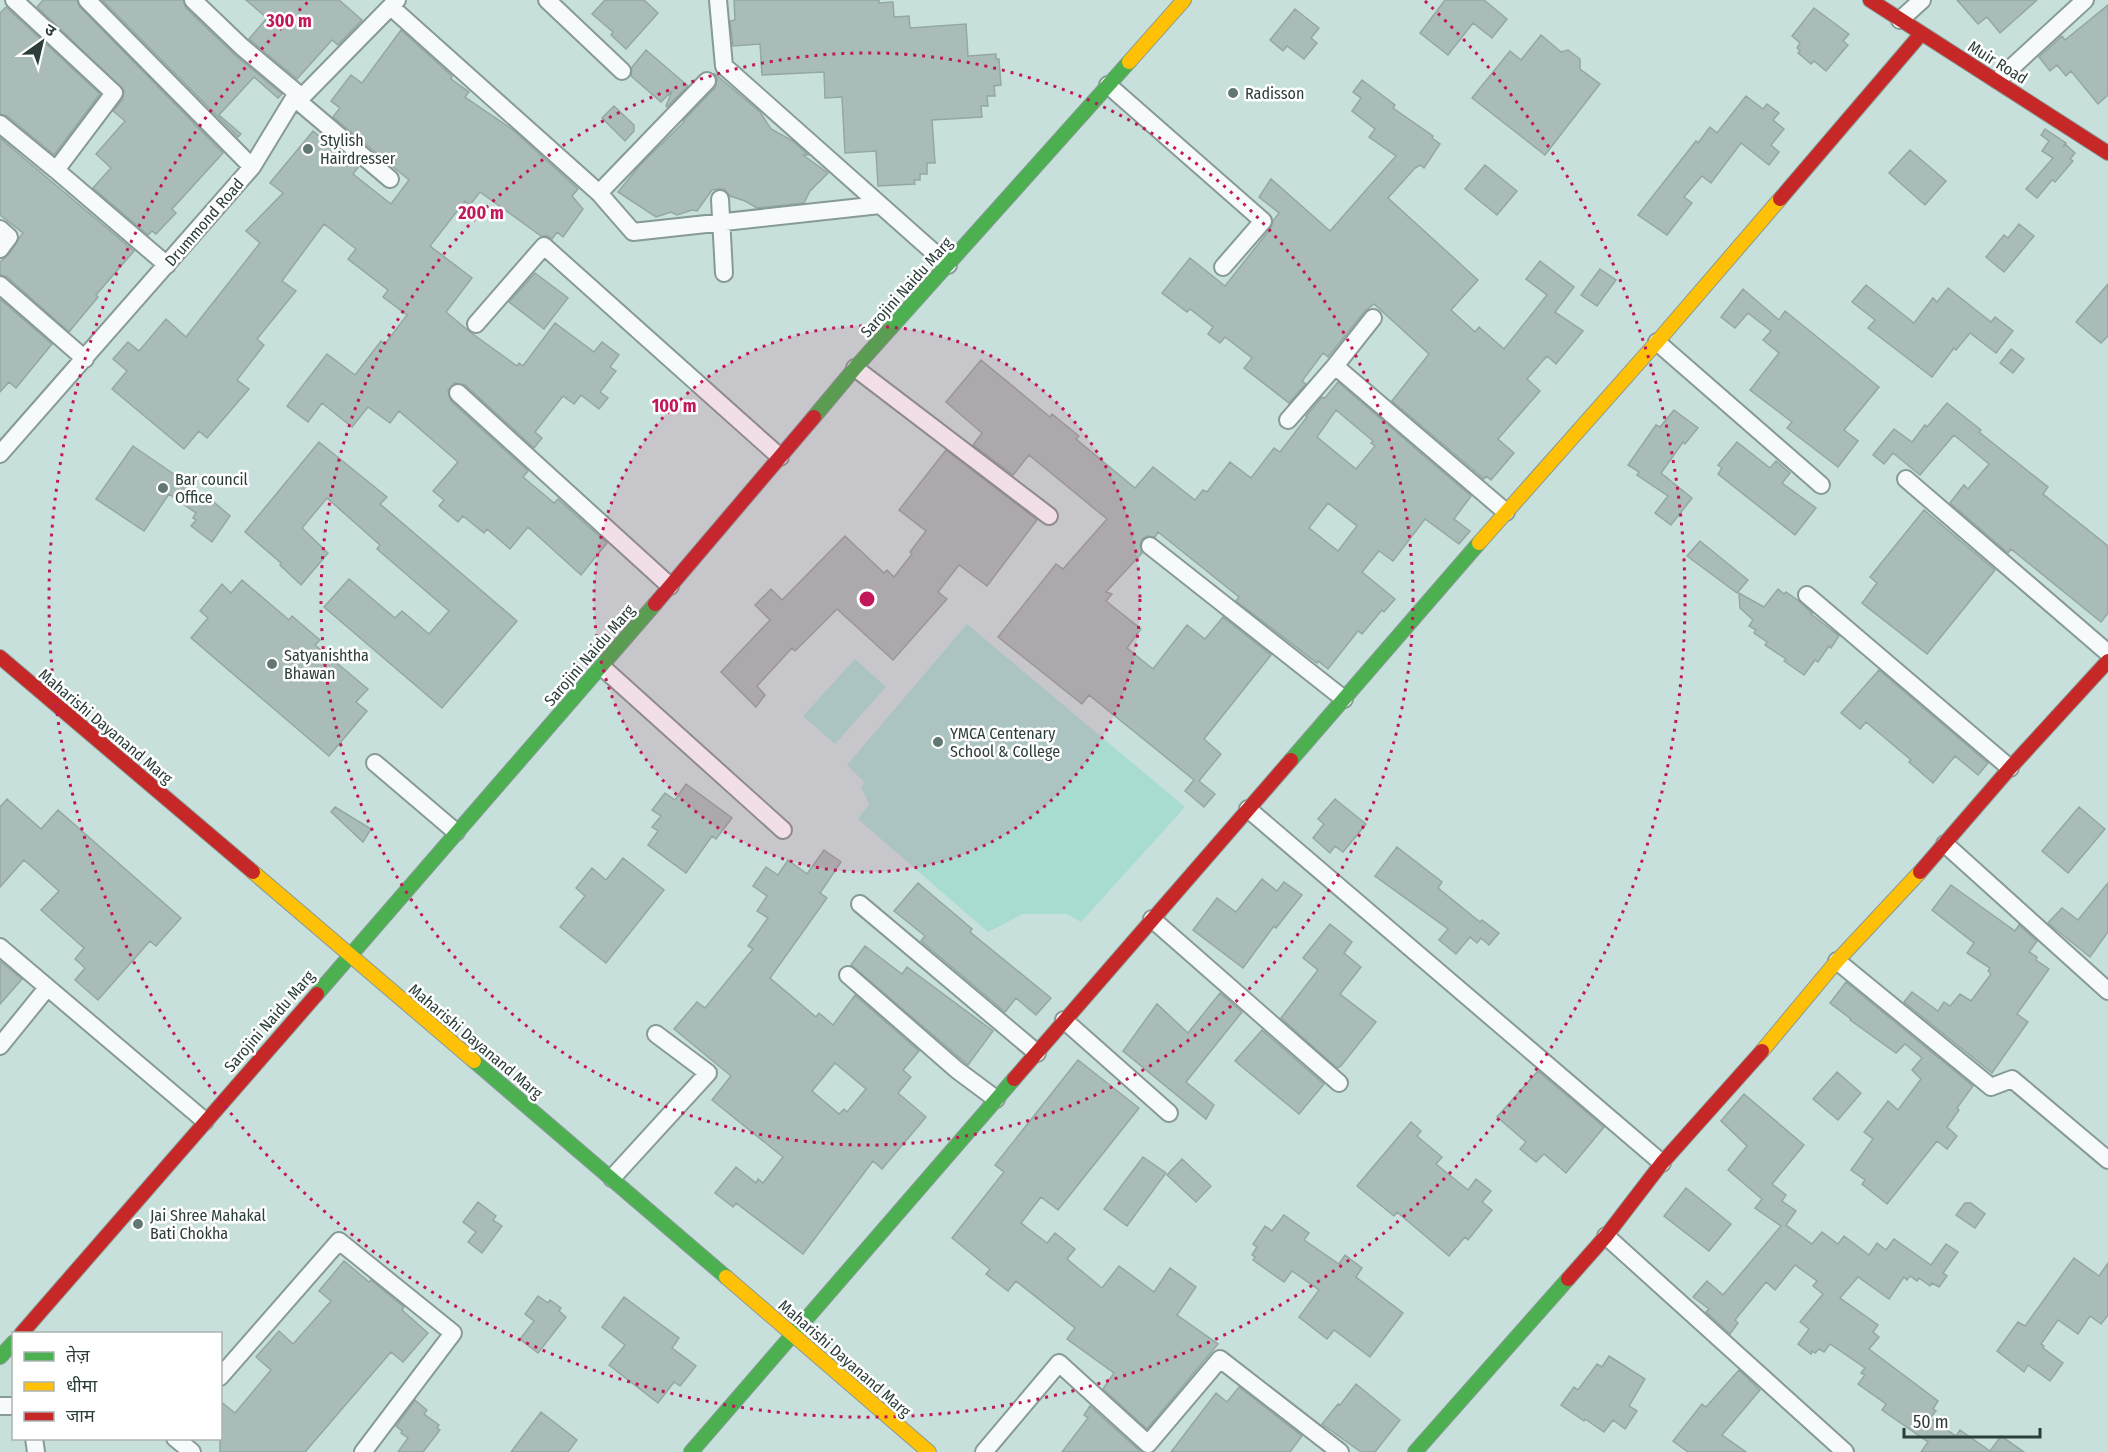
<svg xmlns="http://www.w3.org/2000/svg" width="2108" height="1452" font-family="'Fira Sans Condensed','Noto Sans Devanagari',sans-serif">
<rect width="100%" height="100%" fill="#c8e0db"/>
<path fill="#a8dcd0" d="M967,624L1185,807L1081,922L1067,914H1023L988,932L858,819L869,804L861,787L864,782L847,765Z
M855,659L886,687L835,744L803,716Z"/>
<path fill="#a9bcb8" stroke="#94a7a3" stroke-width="1.5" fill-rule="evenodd" d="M43,0H77L80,7L223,153L172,209L176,213L156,234L152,231L148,235L93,188L111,168L96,154L125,121L113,111L123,99L124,90L37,7Z
M102,0H183L186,8L235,55L282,94L278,98L254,77L219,115L241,134L238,137Z
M246,0H339L362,20L338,45L332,40L297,79L249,39L267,18Z
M605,0H644L658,13L626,49L611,35L613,32L592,14Z
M734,0H879V3L893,2L894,17L909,16L910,28L966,24L968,56L996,54V59H999L1001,85L994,86L995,96H987L988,106H981L982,117L932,120L935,163H927V174H920V180H914L915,184L878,186L876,151L845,153L842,97L825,98L824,72L762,75L760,44L733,46L730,21L735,20Z
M1445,0H1484L1507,19L1492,38L1473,23L1448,55L1420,33Z
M1957,0H2037L2000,33L1987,17L1978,24Z
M2108,5V95L2098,104L2071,71L2066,76L2057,65L2050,71L2039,57L2062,36L2065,40Z
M6,7L100,94L54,155L7,116L0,114V13Z
M1814,8L1849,34L1843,41L1848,45L1826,71L1814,61L1811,64L1798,53L1800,51L1797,48L1800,43L1792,36Z
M1295,9L1319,28L1311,38L1317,43L1304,59L1287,46L1283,51L1270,40Z
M401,30L452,76L451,79L469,92L465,97L513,130L578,189L572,196L583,209L563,237L557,232L552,239L547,236H541L480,192L470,205L465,201L430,246L472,278L446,312L470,332L517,366L519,363L523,366L555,323L594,352L602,342L619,355L610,367L616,371L600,392L608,398L599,409L581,395L574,404L563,396L535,432L542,438L534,448L465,385L454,383L448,391L451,401L528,471L523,477L554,503L558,499L607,543L581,575L528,527L510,549L487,529L484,533L463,516L458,522L439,506L444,500L433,491L458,462L399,411L390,423L368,407L352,427L322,403L308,422L287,406L327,354L355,375L381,341L385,344L407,315L383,297L388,290L348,259L356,249L324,224L282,281L296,291L257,339L264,345L237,380L249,389L207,438L199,431L184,449L112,389L127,371L113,359L128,342L139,351L166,319L186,337L260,243L246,231L283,193L270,183L313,131L319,136L321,134L359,166L353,174L391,204L409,180L333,117L340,108L331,101L351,75L362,83Z
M1541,35L1561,52L1568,50L1580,59V69L1600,84L1545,155L1472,98L1510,51L1521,60Z
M646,50L688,86L667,107L666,106L672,91L661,102L631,76L632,67Z
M714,73L760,112L771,129L793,141L808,155H803L828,173L810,191L804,203L757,208L745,201L730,196L724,189H719L712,190L697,211L692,210L677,215L671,212L656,217L618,192L640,165L684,122L683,121L715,88L717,79Z
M1362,80L1395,105L1393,108L1433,136L1432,138L1440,144L1424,168L1420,165L1415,168L1388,198L1478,280L1451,310L1475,332L1479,327L1504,349L1547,295L1526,279L1540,261L1574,287L1555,312L1583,331L1556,364L1547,356L1527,379L1540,391L1498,439L1514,453L1491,480L1486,476L1484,479L1392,401L1429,354L1374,304L1365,311L1328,357L1323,353L1302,381L1306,384L1289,403L1244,368L1252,358L1225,337L1220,343L1208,334L1213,327L1190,309L1187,312L1162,293L1190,258L1225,286L1271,228L1273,221L1279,213L1259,197L1271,179L1330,231L1396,156L1369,137L1375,129L1352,111L1361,98L1353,92Z
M1746,96L1763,109L1767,104L1779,113L1773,120L1784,129L1771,145L1779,152L1769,165L1741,143L1711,183L1702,176L1684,197L1692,203L1667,235L1638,215L1696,141L1698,143L1710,127L1717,133Z
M614,106L634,125V131L625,141L602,118Z
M2045,129L2066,143L2063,147L2065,144L2075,153L2070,159L2073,161L2055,182L2052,180L2037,198L2026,189L2053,158L2042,151L2049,141L2041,135Z
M0,138L134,251L96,295L98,297L69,332L7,277L0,275V262L8,255L23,233L0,215Z
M1910,150L1946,181L1925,205L1889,173Z
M1485,165L1517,191L1497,215L1465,189Z
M2019,224L2034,236L2004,272L1986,257L2004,235L2008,238Z
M1600,269L1616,280L1597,306L1581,295Z
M535,273L568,298L544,329L509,302Z
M2108,284V336L2101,343L2076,322Z
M1866,285L1914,323L1933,298L1937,302L1948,288L1991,322L1995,317L2013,331L1996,353L1970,333L1956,350L1954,348L1932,377L1868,328L1875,320L1852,302Z
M1743,289L1779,320L1785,311L1879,387L1844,430L1858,441L1838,467L1787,428L1792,422L1750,390L1779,353L1763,340L1771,331L1748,313L1735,328L1721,317Z
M0,299L52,344L16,388L9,382L0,392Z
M2011,349L2024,359L2013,373L2000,363Z
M981,360L1050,417L1052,414L1079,436L1076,439L1135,488L1153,467L1195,500L1203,490L1207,492L1230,462L1251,478L1274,448L1280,452L1307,417L1306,416L1322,397L1325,398L1338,382L1471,496L1454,519L1470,531L1459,544L1425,519L1393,561L1379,551L1362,572L1395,599L1384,612L1382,610L1362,634L1358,631L1328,669L1318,661L1317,663L1236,601L1239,597L1158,532L1155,537L1147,536L1142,539L1140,545L1142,553L1106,592L1112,594L1106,601L1141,629L1127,648L1153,669L1187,625L1205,639L1223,617L1271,655L1204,739L1221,754L1199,781L1215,794L1204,807L1185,791L1194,780L1089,695L1082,704L998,637L1056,564L1063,569L1107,519L1029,455L1013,475L973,445L982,433L946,402ZM1336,410L1373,441L1371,443L1375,446L1356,469L1317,437ZM1328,503L1357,526L1338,551L1309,528Z
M1947,403L1981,430L1979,432L2048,487L2043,494L2108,546V613L2101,622L2011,549L2008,553L1950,503L1964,485L1968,489L1989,464L1954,435L1920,475L1893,453L1884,464L1873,455L1894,429L1912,442L1925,425L1927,427Z
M1674,410L1698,428L1685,444L1683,442L1661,473L1692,498L1671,525L1655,513L1668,496L1637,475L1639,472L1628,465L1656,425L1660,427Z
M319,442L387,497L380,504L517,621L442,708L324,607L349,579L395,618L402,611L429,634L449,611L377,549L380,545L327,498L302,528L328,553L301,585L280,565L281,563L245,532Z
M1737,442L1770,468L1776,461L1790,473L1782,483L1816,508L1795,535L1718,474L1722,468L1718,465Z
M133,446L181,479L179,481L206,500L208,497L230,516L212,542L191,526L196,520L193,518L196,513L169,494L144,531L96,499Z
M946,450L1037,520L987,586L959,565L938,592L947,599L893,660L837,609L795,651L792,648L757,686L765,695L756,707L721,672L770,620L755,605L771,589L782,600L845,536L884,573L887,570L894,577L912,554L910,552L926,531L899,510Z
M1924,510L1995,570L1927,654L1862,603L1877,583L1870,577Z
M1700,541L1748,580L1737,593L1687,556Z
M242,580L289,620L292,616L320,640L315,645L368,689L356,702L367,711L329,756L191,638L208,618L200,611L222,584L231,593Z
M1778,589L1784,594L1786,592L1799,601L1812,613L1811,614L1839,636L1831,648L1829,646L1818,662L1815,660L1804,675L1784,661L1786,659L1765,645L1767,642L1754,633L1756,630L1749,626L1753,620L1740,608L1739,593L1764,607Z
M1879,670L1988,763L1978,775L1955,756L1933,783L1909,762L1911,760L1866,722L1860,729L1841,713Z
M686,784L732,818L716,839L712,836L686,873L648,845L658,831L652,827L661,816L652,810L665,793L675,800Z
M7,799L41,829L58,810L181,918L156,946L150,941L98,1000L75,980L85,968L75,959L84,948L41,910L59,891L24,860L0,887V807Z
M1335,799L1366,824L1343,852L1335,846L1330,853L1313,838L1324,824L1318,819Z
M335,807L371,829L363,842L331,812Z
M2079,807L2105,829L2068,873L2042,851Z
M1397,847L1442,882L1438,888L1480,922L1482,920L1499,933L1489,945L1481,938L1477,943L1470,937L1456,954L1439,940L1448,929L1375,876Z
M824,850L841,862L820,893L827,898L770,978L816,1017L819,1013L833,1025L855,995L919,1051L903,1070L911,1077L898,1093L926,1117L882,1169L873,1161L803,1254L736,1203L733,1207L715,1193L736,1167L756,1183L758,1179L763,1183L783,1157L712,1100L731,1076L674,1029L697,1002L705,1008L753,949L748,946L768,918L757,911L767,896L753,886L766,867L778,875L788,860L807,874ZM835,1063L866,1089L847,1112L844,1109L839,1114L812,1091Z
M623,858L664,890L606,963L560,927L585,896L576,888L592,868L606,880Z
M1262,879L1277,891L1284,882L1302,895L1276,928L1274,926L1243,968L1193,930L1217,898L1236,912Z
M918,883L972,929L970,932L1051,998L1036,1015L1016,998L1005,1012L921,941L925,936L894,911Z
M2108,883V932L2090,957L2048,923L2062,908L2078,920Z
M1951,885L2015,931L2019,925L2037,941L2029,952L2037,957L2036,960L2049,969L2017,1014L2028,1022L1992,1073L1904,1002L1912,992L1938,1011L1944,1002L1950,1006L1960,994L1971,1001L1991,974L1988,971L1990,968L1967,953L1974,943L1932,910Z
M1330,924L1352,942L1344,953L1361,967L1340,994L1376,1022L1341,1066L1337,1068L1281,1018L1318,970L1303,958Z
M865,946L902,974L907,967L993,1031L968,1065L851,965Z
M0,961L22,979L0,1004Z
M1846,982L1973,1086L1957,1108L1959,1110L1947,1127L1957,1136L1947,1149L1937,1141L1887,1204L1862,1184L1865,1180L1851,1170L1873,1139L1864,1132L1888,1101L1898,1110L1921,1079L1912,1070L1922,1058L1905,1044L1896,1053L1850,1020L1851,1019L1830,1003Z
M1220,993L1242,1012L1186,1082L1214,1105L1206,1119L1123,1051L1157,1004L1188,1033Z
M1262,1030L1324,1084L1299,1114L1235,1061Z
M1078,1060L1139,1108L1058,1210L1041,1197L1021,1223L1047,1243L1055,1233L1075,1249L1067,1259L1102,1288L1119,1266L1154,1292L1170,1268L1196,1287L1177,1315L1218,1344L1147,1429L1103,1389L1114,1373L1067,1339L1075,1328L1016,1281L1008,1291L986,1274L990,1269L952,1238L1004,1172L995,1165Z
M1538,1071L1604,1127L1566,1173L1544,1154L1536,1162L1520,1149L1526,1142L1497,1117Z
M1837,1072L1861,1093L1838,1120L1813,1099Z
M1744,1094L1804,1145L1772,1184L1786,1195L1782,1201L1796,1211L1786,1225L1812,1244L1822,1232L1838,1244L1844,1236L1869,1255L1877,1243L1886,1250L1894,1239L1931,1265L1946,1244L1958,1252L1943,1273L1947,1276L1939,1287L1932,1283L1930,1286L1919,1278L1917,1281L1910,1276L1907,1280L1904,1277L1889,1299L1858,1277L1840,1298L1878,1325L1873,1332L1879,1337L1869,1349L1938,1401L1933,1409L1936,1411L1930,1418L1956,1436L1960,1430L1990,1451L2001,1436L2024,1452H1921L1928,1442L1882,1410L1886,1404L1858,1384L1865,1375L1861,1373L1865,1368L1830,1344L1824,1352L1819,1349L1815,1353L1812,1351L1811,1354L1798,1344L1809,1329L1800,1322L1823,1294L1813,1286L1817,1281L1795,1265L1775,1290L1766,1282L1735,1320L1738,1323L1730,1334L1706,1312L1709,1309L1693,1297L1707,1281L1723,1295L1781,1226L1755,1208L1762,1199L1728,1170L1747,1146L1721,1121Z
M1411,1122L1421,1131L1417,1136L1442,1157L1436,1164L1468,1190L1476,1179L1491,1191L1482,1202L1492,1210L1468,1240L1465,1237L1449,1256L1397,1212L1394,1216L1357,1186Z
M1143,1157L1166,1173L1127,1226L1104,1209Z
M1182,1159L1211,1186L1196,1202L1167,1175Z
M1686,1188L1731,1224L1709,1251L1664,1216Z
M478,1202L496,1216L493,1220L502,1226L482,1253L468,1242L476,1232L463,1222Z
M1965,1203H1971L1985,1214L1975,1228L1956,1215Z
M1284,1215L1309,1233L1304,1240L1339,1264L1345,1255L1362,1268L1356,1277L1403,1313L1370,1357L1334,1330L1327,1339L1299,1317L1319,1290L1292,1271L1284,1282L1253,1260L1255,1257L1252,1255L1257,1247L1253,1244L1265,1226L1272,1231Z
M2074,1258L2099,1276L2108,1263V1315L2101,1324L2090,1316L2078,1334L2058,1320L2041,1344L2044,1346L2043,1348L2063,1363L2050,1381L2028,1365L2024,1372L1997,1351L2018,1322L2025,1326Z
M344,1261L369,1282L371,1280L404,1307L402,1310L428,1333L403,1362L391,1352L305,1452H220V1401L235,1413L271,1370L256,1357L279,1331L293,1344L331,1301L319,1291Z
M538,1296L548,1303L550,1300L561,1308L559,1311L566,1317L538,1353L520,1339L534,1321L525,1314Z
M624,1297L679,1338L672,1348L696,1366L680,1386L674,1382L658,1403L609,1365L625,1345L602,1327Z
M1609,1356L1645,1379L1629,1406L1637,1411L1625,1429L1613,1420L1604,1432L1585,1419L1584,1421L1561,1405L1574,1387L1578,1390L1597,1364L1602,1367Z
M1739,1370L1760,1390L1722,1435L1746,1452H1688L1673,1441L1702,1404L1706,1407Z
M1356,1384L1400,1420L1375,1452H1361L1322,1424L1338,1404L1340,1405Z
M1239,1387L1302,1436L1290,1452H1171L1216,1393L1227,1402Z
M415,1400L427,1410L424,1414L439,1425L437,1428L440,1430L423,1452H398L408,1438L401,1433L402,1431L396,1426Z
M1090,1406L1141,1452H1062L1088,1418L1084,1415Z
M541,1412L577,1440L568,1452H511Z"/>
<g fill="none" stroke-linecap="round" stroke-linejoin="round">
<defs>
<path id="street" d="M14,0L114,93L56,170L167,265
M87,0L252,167
M193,0L242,47L297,93
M547,0L622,71
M718,0L724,66L948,265
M391,7L599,193L707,81
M1900,20L1922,0
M1998,80L2085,0
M1108,85L1263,221L1223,267
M298,101L390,179
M0,124L56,170
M599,193L633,232L880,205
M720,199L724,273
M0,229L9,237L0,249
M0,285L85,359
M476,324L544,246L780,457
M1657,342L1821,485
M1335,366L1373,318
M855,368L1049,516
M458,393L670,586
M1288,420L1335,366L1506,512
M0,454L252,167L297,93L298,101L397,0
M1906,479L2108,653
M1150,546L1344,699
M1807,595L2010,768
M602,667L783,830
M375,763L456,832
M1248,809L1662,1163
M1945,844L2108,991
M860,904L1037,1053
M1152,919L1339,1083
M0,947L205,1121
M1837,961L1991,1087L2012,1079L2108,1160
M848,975L957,1070L996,1099
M1064,1020L1169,1113
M0,1046L47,988
M612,1178L708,1073L656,1034
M1606,1236L1845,1452
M220,1377L339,1241L453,1333L363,1452
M0,1406H14
M34,1438L36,1452
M175,1438L192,1452
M984,1452L1059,1363L1148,1444L1220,1359L1340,1452"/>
<path id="fast" d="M814,417L855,368L1129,62
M1291,760L1479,543
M317,994L655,604
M474,1061L726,1277
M0,1357L14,1342
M691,1452L1014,1079
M1415,1452L1568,1279"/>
<path id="slow" d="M1129,62L1184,0
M1479,543L1657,342L1780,199
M253,872L474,1061
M1762,1051L1837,961L1920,872
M726,1277L929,1452"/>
<path id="jam" d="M1870,0L2108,153
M1780,199L1921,34
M655,604L814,417
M0,657L253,872
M1920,872L2010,768L2108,661
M1014,1079L1291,760
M1568,1279L1606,1236L1662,1163L1762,1051
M21,1334L317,994"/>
</defs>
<use href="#street" stroke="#879a96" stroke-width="20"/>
<use href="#fast" stroke="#879a96" stroke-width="16"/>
<use href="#slow" stroke="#879a96" stroke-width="16"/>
<use href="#jam" stroke="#879a96" stroke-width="16"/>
<use href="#street" stroke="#f7fafa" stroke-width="16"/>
<use href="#fast" stroke="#4caf50" stroke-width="14"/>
<use href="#slow" stroke="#ffc107" stroke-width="14"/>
<use href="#jam" stroke="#c62828" stroke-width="14"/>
</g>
<circle cx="867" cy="599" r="273" fill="#c2185b" fill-opacity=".12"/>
<g fill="none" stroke="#c2185b" stroke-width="3" stroke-dasharray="3 6">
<circle cx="867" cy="599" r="273"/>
<circle cx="867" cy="599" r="546"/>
<path d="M1425 1A818 818 0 1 1 309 1"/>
</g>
<g fill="#637772" stroke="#fff" stroke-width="2">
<circle cx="1233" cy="93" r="6"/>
<circle cx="308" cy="149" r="6"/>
<circle cx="163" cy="488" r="6"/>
<circle cx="272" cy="664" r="6"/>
<circle cx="938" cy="742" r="6"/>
<circle cx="138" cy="1224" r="6"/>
</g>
<g text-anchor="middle" stroke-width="5" stroke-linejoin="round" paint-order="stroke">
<g font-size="16" fill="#2c3e3a" stroke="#fff">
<text transform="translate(1998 62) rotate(32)" y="6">Muir Road</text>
<text transform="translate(204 222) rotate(-49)" y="6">Drummond Road</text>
<text transform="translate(906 287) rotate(-48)" y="6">Sarojini Naidu Marg</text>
<text transform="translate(589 655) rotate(-49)" y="6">Sarojini Naidu Marg</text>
<text transform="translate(106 726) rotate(40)" y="6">Maharishi Dayanand Marg</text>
<text transform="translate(269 1021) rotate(-49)" y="6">Sarojini Naidu Marg</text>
<text transform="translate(476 1041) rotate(40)" y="6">Maharishi Dayanand Marg</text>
<text transform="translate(845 1358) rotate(41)" y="6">Maharishi Dayanand Marg</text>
</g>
<g font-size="16" fill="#2c3e3a" stroke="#fff" text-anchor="start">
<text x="1245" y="99">Radisson</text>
<text x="320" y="146">Stylish<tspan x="320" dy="18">Hairdresser</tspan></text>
<text x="175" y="485">Bar council<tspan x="175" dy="18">Office</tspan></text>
<text x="284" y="661">Satyanishtha<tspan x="284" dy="18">Bhawan</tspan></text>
<text x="950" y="739">YMCA Centenary<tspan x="950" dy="18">School &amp; College</tspan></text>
<text x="150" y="1221">Jai Shree Mahakal<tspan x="150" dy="18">Bati Chokha</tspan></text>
</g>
</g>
<circle cx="867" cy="599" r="9" fill="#c2185b" stroke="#fff" stroke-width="3"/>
<g font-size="18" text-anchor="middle" font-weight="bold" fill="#c2185b" stroke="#fff" stroke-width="5" stroke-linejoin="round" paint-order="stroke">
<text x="289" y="27">300 m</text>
<text x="481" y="219">200 m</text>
<text x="674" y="412">100 m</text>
</g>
<rect x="12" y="1332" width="210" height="108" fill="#ffffff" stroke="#abb2b0" stroke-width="1.5"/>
<rect x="24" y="1352" width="30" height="9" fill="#4caf50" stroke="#abb2b0" stroke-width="1.5"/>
<text x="66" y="1362" font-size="18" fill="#2c3e3a">तेज़</text>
<rect x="24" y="1382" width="30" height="9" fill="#ffc107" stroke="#abb2b0" stroke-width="1.5"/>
<text x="66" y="1392" font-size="18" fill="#2c3e3a">धीमा</text>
<rect x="24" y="1412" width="30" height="9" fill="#c62828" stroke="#abb2b0" stroke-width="1.5"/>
<text x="66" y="1422" font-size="18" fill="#2c3e3a">जाम</text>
<g transform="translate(42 42) rotate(34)" stroke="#ffffff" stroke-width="4.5" paint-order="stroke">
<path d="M0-4.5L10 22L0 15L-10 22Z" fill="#2c3e3a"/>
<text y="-9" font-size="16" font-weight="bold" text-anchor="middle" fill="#2c3e3a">उ</text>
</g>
<path d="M1904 1428v9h136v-9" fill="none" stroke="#2c3e3a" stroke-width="3"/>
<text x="1913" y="1428" font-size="18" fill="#2c3e3a" stroke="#ffffff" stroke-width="4.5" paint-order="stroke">50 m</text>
</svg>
